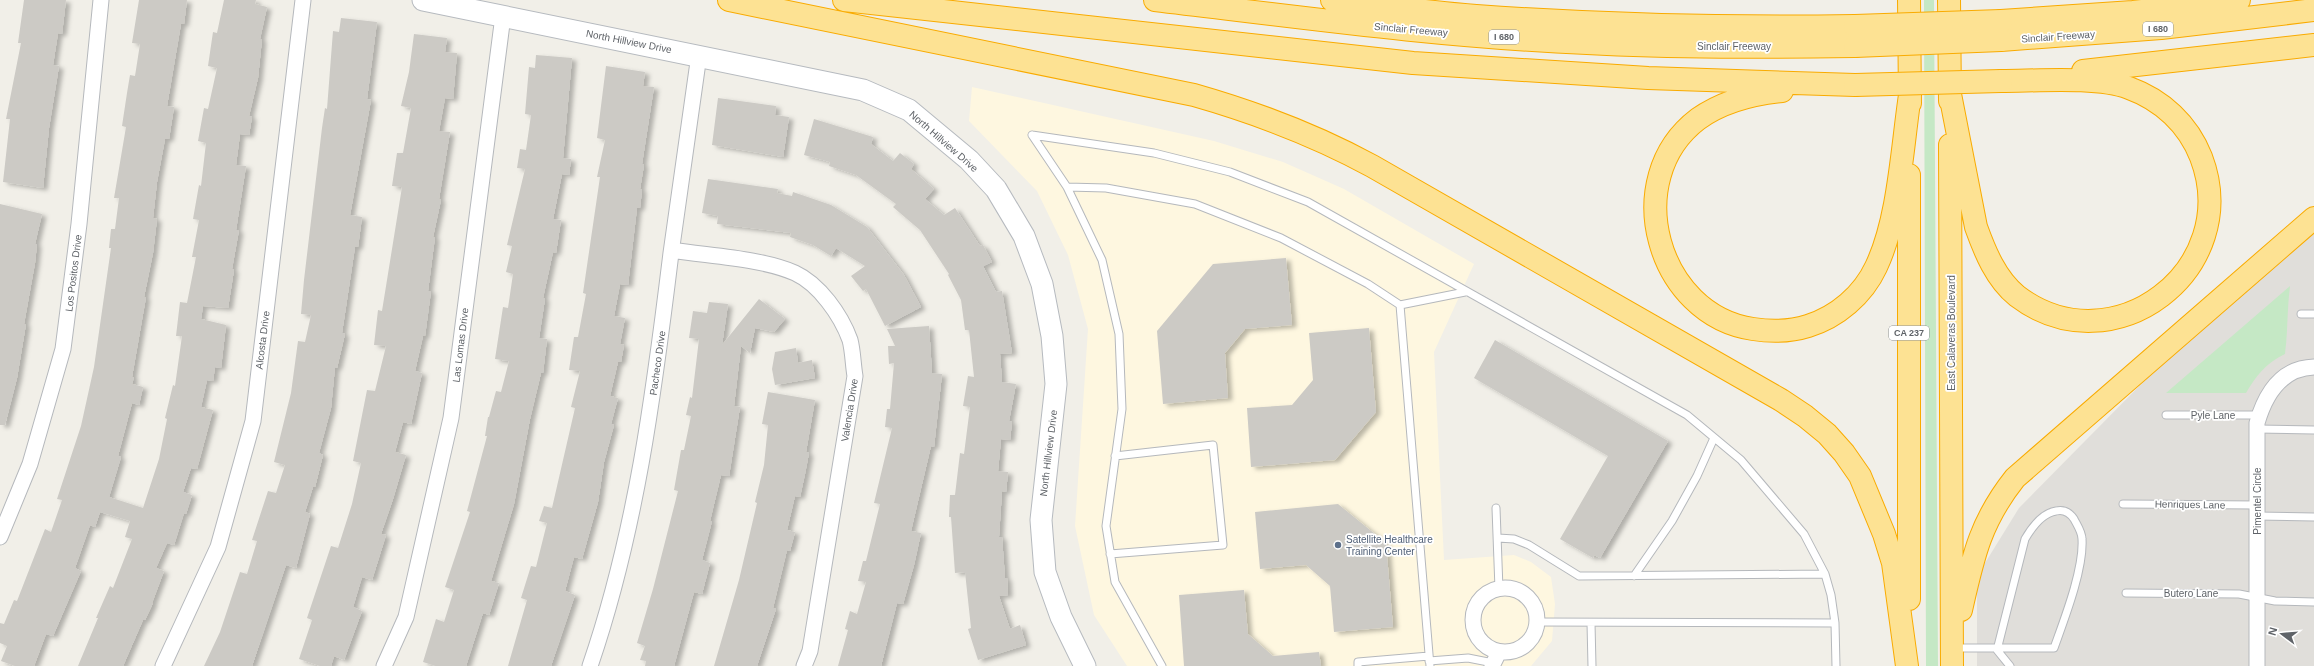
<svg xmlns="http://www.w3.org/2000/svg" width="2314" height="666" font-family="Helvetica,sans-serif">
<defs>
<filter id="shadow"><feDropShadow dx="4.5" dy="2.5" stdDeviation="2" flood-color="#0004"/></filter>
</defs>
<rect width="100%" height="100%" fill="#f1efe8"/>
<path fill="#fef7e0" d="M972,87L1214,141L1283,162L1344,189L1474,264L1434,352L1444,560L1514,555L1531,562L1551,577L1555,604L1552,641L1531,666H1127L1094,615L1075,526L1088,329L1068,255L1037,191L969,121Z"/>
<path fill="#e0deda" d="M2314,229V666H1977V576L2019,508L2233,291Z"/>
<path fill="#c5e8c5" d="M1924,0H1934L1938,666H1926Z
M2290,286C2287,309 2288,331 2285,354C2266,363 2256,376 2246,393H2166Z"/>
<path fill="#cccac5" filter="url(#shadow)" d="M24,0H66L62,34L58,33L53,65L59,66L49,128L43,188L3,182L10,119H6L21,43H18Z
M139,0H187L184,24H181L167,106L174,107L169,139H165L157,182L153,218L157,219L153,253L144,297H146L132,377H134L132,384L143,387L139,405L132,403L118,456L121,457L109,497L143,508L159,459L167,419L165,418L173,385L175,386L182,336H176L180,302L187,303L196,257H192L199,220L193,219L199,185L201,186L206,143L198,141L204,108L208,109L217,68L208,66L213,32L217,33L224,0H256L255,4L267,7L260,39H262L258,78L249,116L252,117L249,135L240,134L236,165L246,166L236,230H239L232,269L234,270L228,308L203,306L201,319L226,325L221,368L215,367L213,381L207,380L201,407L213,410L197,469L191,468L183,492L192,495L186,514L184,513L174,545L167,543L156,568L164,571L152,603H153L145,620H143L123,666H78L98,618H96L110,586L113,588L132,539L125,537L130,521L100,512L95,527L90,525L75,568L81,571L53,636L46,634L34,666H15L1,661L7,646L0,643V623L4,624L14,600L17,601L45,529L51,532L62,500L57,499L81,426L94,367L111,248H109L111,229H115L119,198H114L126,127L122,126L127,93L130,75L135,76L140,44L132,43Z
M341,18L377,22L367,99L371,100L350,215L362,217L358,247H355L342,333L345,334L337,368L335,367L331,408L319,453L323,455L315,487H313L305,512L310,514L296,568L286,565L252,666H204L220,632L240,572L247,574L257,541L252,540L268,491L276,493L285,465L274,462L291,393L298,341L305,342L311,315L301,314L304,280L322,128L325,108L327,109L333,31L339,32Z
M414,34L447,38L445,52L457,53L453,99L445,98L439,131L450,132L439,199L441,200L433,237H435L428,291H431L425,336H423L415,371L422,373L411,424L403,422L395,452L406,455L393,499L381,534L386,535L372,580L362,577L353,607L362,611L344,660L334,656L331,666H320L299,659L312,620L307,618L331,546L338,548L352,504L361,463L353,461L367,390L375,391L386,346L374,345L378,310L382,311L402,187L392,186L397,153H403L411,108L401,106L409,72Z
M536,55L572,58L563,158L571,159L569,175L562,174L553,219L561,220L556,253L553,252L543,298L545,299L539,338L547,339L543,373H541L530,419L514,504L491,581L499,583L489,615L483,613L466,666H436L423,662L436,619L444,622L454,590L445,587L470,512L467,511L487,436H485L488,417H489L496,391L501,392L509,361L495,359L503,307L508,308L513,274L506,272L512,246L507,245L525,169L517,168L520,149L526,150L531,115L525,114L529,67L535,68Z
M606,66L645,72L643,86L654,87L642,164L644,165L640,189L642,190L640,208H637L628,285L620,284L614,316L625,318L620,344L624,345L621,362H618L610,396L618,398L611,424L614,425L604,462L598,502L582,559L574,557L565,591L575,595L551,666H508L527,600L521,598L531,566L536,567L547,523L539,521L544,506L552,508L575,408L571,407L580,371L569,370L574,337H578L586,294L583,293L600,177H597L605,140L597,138Z
M718,98L776,106L775,115L789,117L783,157L712,145Z
M814,119L873,137L871,144L893,161L900,153L914,164L911,169L934,189L925,199L944,215L955,208L980,246L983,245L992,262L983,266L996,292L1002,291L1012,353L1000,354L1002,382L1016,384L1009,421L1012,422L1010,440L1001,439L998,471L1008,472L1006,492L1002,491L999,537H1002L1005,578H1007L1008,595L999,596L1010,629L1020,625L1026,645L978,660L968,629L971,628L965,572L955,573L951,517H949L950,495H955L960,453L964,454L970,407L963,406L968,376L974,377L969,330H965L961,300L948,275L949,274L920,230L893,207L896,204L856,175L829,166L830,162L804,155Z
M708,179L778,189L777,193L792,196L793,192L831,205L867,227L904,275L921,307L885,326L866,289L863,291L851,276L865,266L836,248L831,256L813,245L790,237L791,233L717,224L718,216L702,213Z
M0,204L42,214L35,244H37L35,263L24,324H26L17,378L5,425H0Z
M1286,258L1292,325L1245,329L1225,353L1228,398L1163,404L1157,331L1213,264Z
M759,299L785,319L774,332L755,328L750,353L741,346L734,406L740,407L729,476L721,475L710,521H712L702,560L710,563L702,594L694,592L674,666H645L646,661L640,660L645,646L637,643L653,589L678,491L674,490L681,450H684L691,416L686,415L690,397L692,398L699,339L689,338L693,311L707,313L709,302L728,304L722,345Z
M929,326L932,373L942,374L934,447L931,446L911,531L921,533L914,565L903,604L897,603L881,666H838L848,630L845,629L850,611L857,614L866,582L858,581L863,561H866L880,504L874,503L892,428L885,427L887,409H890L894,363L889,364L888,346H895L887,329Z
M1369,328L1376,412L1335,460L1251,467L1247,408L1292,405L1313,380L1309,333Z
M1495,340L1668,441L1600,558L1594,555L1593,558L1560,539L1608,456L1474,378Z
M796,348L798,363L812,360L815,378L775,385L772,369L775,352Z
M768,392L815,400L806,452L809,453L805,474L800,497L795,496L787,530L795,532L790,551L787,550L773,608L776,609L757,666H714L739,580L757,503L755,502L764,465L768,425L762,424Z
M1338,504L1386,543L1393,627L1334,632L1330,586L1306,565L1260,569L1255,512Z
M1244,590L1248,634L1273,656L1319,652L1321,666H1184L1179,595Z"/>
<g fill="none" stroke-linecap="round" stroke-linejoin="round">
<defs>
<path id="lane" d="M1032,135L1154,153L1230,172L1308,202L1687,415L1741,460L1804,534L1825,574L1831,595L1835,623L1836,666
M1032,135L1067,187L1102,260L1119,334L1122,409L1106,526L1115,582L1162,666
M1067,187L1106,188L1195,204L1281,238L1368,284L1400,305
M2301,314H2314
M2166,415H2259
M2257,429L2314,430
M2123,504L2257,505
M1496,508L1499,589
M2257,516L2314,517
M1498,538L1514,539L1529,545L1579,576L1825,574
M1110,554L1223,545L1213,445L1115,456
M1634,576L1672,521L1697,476L1714,438
M2126,593L2239,594L2275,601L2314,602
M1537,622L1835,623
M1591,623L1592,666
M1955,648H2054C2064,620 2084,569 2082,539C2082,532 2077,525 2074,519C2070,513 2064,509 2056,511C2042,513 2032,527 2025,539L1997,650L2010,666
M1429,661L1468,658L1493,663
M1358,666V662L1429,656
M1430,666L1400,305L1465,292"/>
<path id="street" d="M672,250C708,256 761,258 795,273C819,284 841,315 850,340C853,351 853,365 855,376L810,651L804,666
M0,537L30,464L63,349L79,224L101,0
M1473 620a32 32 0 1 1 64 0a32 32 0 1 1-64 0Z
M163,666L218,547L253,421L303,0
M384,666L406,617L451,418L503,16
M590,666C636,532 654,393 671,253C680,187 690,121 699,55
M1492,666L1499,652
M2257,666V423C2265,395 2281,368 2314,367"/>
<path id="secondary" d="M423,0L863,90L909,110L969,160L996,189L1024,236L1042,284L1052,336L1056,384L1041,520L1045,572L1061,617L1085,666"/>
<path id="highway" d="M729,0L1194,95C1257,113 1315,135 1372,166L1781,400L1805,416L1827,434L1844,453L1860,476L1884,534L1893,563L1907,666
M844,0L1413,63L1648,78L1855,85
M1155,0C1298,17 1442,37 1587,43C1676,48 1766,47 1855,46
M1332,0C1380,6 1428,12 1476,16C1603,25 1729,28 1855,26
M1909,0L1910,103
M1949,0L1950,101
M2001,21L2133,12L2239,0
M2001,40L2161,28L2314,10
M2083,71L2314,45
M1782,91C1752,94 1723,101 1698,119C1619,179 1657,315 1753,329C1772,332 1789,332 1808,326C1837,317 1863,295 1876,267C1899,219 1902,148 1910,95
M1950,94L1976,227C1985,252 1996,279 2017,296C2113,369 2244,269 2201,157C2188,124 2162,100 2129,88C2098,76 2036,81 2001,81
M1950,145L1952,666
M1909,599V175
M1961,610C1973,557 1980,522 2015,478L2314,218"/>
</defs>
<use href="#lane" stroke="#b5b8bc" stroke-width="9"/>
<use href="#street" stroke="#b5b8bc" stroke-width="17"/>
<use href="#secondary" stroke="#b6babf" stroke-width="23"/>
<use href="#highway" stroke="#f9ab00" stroke-width="24"/>
<use href="#lane" stroke="#fff" stroke-width="7"/>
<use href="#street" stroke="#fff" stroke-width="15"/>
<use href="#secondary" stroke="#fff" stroke-width="21"/>
<use href="#highway" stroke="#fde293" stroke-width="22"/>
<defs>
<path id="highway-bridge" d="M1855,26L2001,21
M1855,46L2001,40
M1855,85L2001,81"/>
</defs>
<use href="#highway-bridge" stroke="#f9ab00" stroke-width="24" stroke-linecap="butt"/>
<use href="#highway-bridge" stroke="#fde293" stroke-width="22"/>
</g>
<circle fill="#5c6f8a" stroke="#fff" stroke-width="1.5" cx="1338" cy="545" r="4"/>
<g text-anchor="middle" stroke-width="3.5" stroke-linejoin="round" paint-order="stroke">
<g fill="#fff" stroke="#8f9295" stroke-width="1">
<rect x="2143" y="22" width="30" height="14" rx="3"/>
<rect x="1489" y="30" width="30" height="14" rx="3"/>
<rect x="1889" y="326" width="40" height="14" rx="3"/>
</g>
<g font-size="9" font-weight="bold" fill="#5f6368">
<text x="2158" y="32">I 680</text>
<text x="1504" y="40">I 680</text>
<text x="1909" y="336">CA 237</text>
</g>
<g font-size="10" fill="#5f6368" stroke="#fff">
<text transform="translate(1411 29) rotate(5)" y="4">Sinclair Freeway</text>
<text transform="translate(2058 36) rotate(-4)" y="4">Sinclair Freeway</text>
<text transform="translate(629 41) rotate(11)" y="4">North Hillview Drive</text>
<text x="1734" y="50">Sinclair Freeway</text>
<text transform="translate(944 141) rotate(41)" y="4">North Hillview Drive</text>
<text transform="translate(73 273) rotate(-83)" y="4">Los Positos Drive</text>
<text transform="translate(1951 333) rotate(-90)" y="4">East Calaveras Boulevard</text>
<text transform="translate(262 340) rotate(-83)" y="4">Alcosta Drive</text>
<text transform="translate(460 345) rotate(-83)" y="4">Las Lomas Drive</text>
<text transform="translate(657 363) rotate(-82)" y="4">Pacheco Drive</text>
<text transform="translate(849 410) rotate(-81)" y="4">Valencia Drive</text>
<text x="2213" y="419">Pyle Lane</text>
<text transform="translate(1048 453) rotate(-83)" y="4">North Hillview Drive</text>
<text transform="translate(2257 501) rotate(-90)" y="4">Pimentel Circle</text>
<text transform="translate(2190 504) rotate(1)" y="4">Henriques Lane</text>
<text x="2191" y="597">Butero Lane</text>
</g>
<g font-size="10" fill="#4e5e75" stroke="#fff" text-anchor="start">
<text x="1346" y="543">Satellite Healthcare<tspan x="1346" dy="12">Training Center</tspan></text>
</g>
</g>
<g transform="translate(2282 634) rotate(286)" stroke="#ffffff" stroke-width="3" paint-order="stroke">
<path d="M0-3L7 15L0 10L-7 15Z" fill="#5f6368"/>
<text y="-6" font-size="11" font-weight="bold" text-anchor="middle" fill="#5f6368">N</text>
</g>
</svg>
